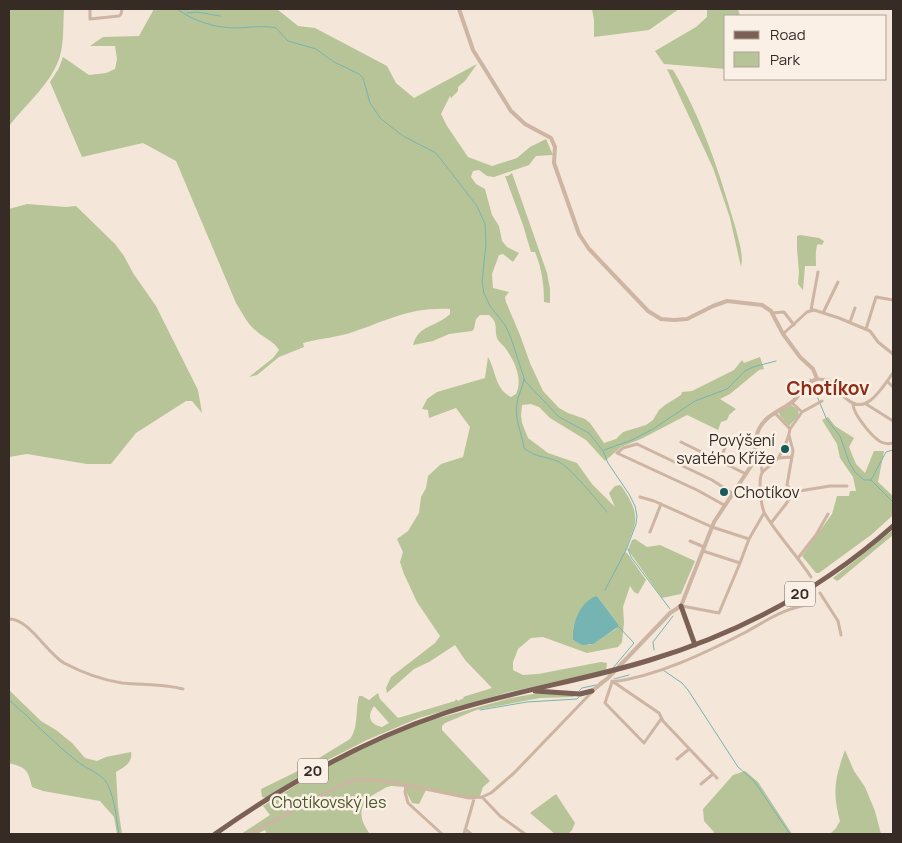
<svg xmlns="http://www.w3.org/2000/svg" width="902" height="843" font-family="Manrope,sans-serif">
<rect width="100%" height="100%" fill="#f4e6d8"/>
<path fill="#b7c497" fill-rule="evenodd" d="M9,9H64C63,24 64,42 60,56C52,83 26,104 9,126Z
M154,9H277L298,26L315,28L387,66L396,83L414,98L477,64L465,81L458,87V91L452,97V99L450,96L441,114L447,126L468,157L492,166L517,158L530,147L546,139L553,155L536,156L529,165L494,177L487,176L479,170L473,171L471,177L476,184L485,189L492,215L499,226L502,241L507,247L519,253L513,262L503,254L499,255L492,274L493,288L509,292L505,297L506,302L520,335L530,363L543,391L559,408L568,413L585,419L590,423L604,443L616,439L623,432L646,425L653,420L659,410L665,405L681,395L682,392L692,391L734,370L742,360L744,363L760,357L764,369L759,370L730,394L720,399L736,409L729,415L727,420L721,422L718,430L687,415L641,439L621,447L605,461L586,440L550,418L539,407L531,404L522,405L521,415L522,423L528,438L548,453L577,463L592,484L615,507L609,493L615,486L620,485L622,487C632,502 640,515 632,533C629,539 628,546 625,552L627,553L646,580L638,594L634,592L630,586L623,607L624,622L622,642L618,647L587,653L543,637L531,638L518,649L513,662V670L523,675L538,674L601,662L607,663L606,671L509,692L419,718L367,740L312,768L266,798L262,797L261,789L298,771L350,739C359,727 355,711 359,696H362L369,700L378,693L380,699L398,718L455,701L456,699L458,701L464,698L463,697L492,688L465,660L455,645L429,662L414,669L387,693L386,688L391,677L435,643L440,636L417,602L404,574L400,562L403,552L397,539L408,531L419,513L421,497L426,488L428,476L441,464L463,457L470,427L456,408L429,418L428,410L422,409L427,399L437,392L485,378L488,357C496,371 495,389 511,397L516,394C523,379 515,362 506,349C504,346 500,343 498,340C493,330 500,324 489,315H480L476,319L474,329L472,331L449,334L433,341L413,345C419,324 435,328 450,314V309C409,307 389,320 353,332C339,337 322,338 307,342L303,343L304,347L279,357L257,375L249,377L273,358L279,350C274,341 262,337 254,329C246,322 242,312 236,303L176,161L143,143L82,157L50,82L59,68L63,57L89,75L106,73L115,69L117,59L115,46H90L103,37L139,36ZM597,596L618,624L616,629L590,645L573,640C571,619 582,609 597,596ZM374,706L389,723L382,727C369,724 367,716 374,706Z
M592,9H679L649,30L594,37V20Z
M707,9H738L740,16H726V69L664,64L655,51L696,27L707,17Z
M667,69L673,70C701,116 720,174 735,226C738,238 744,255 741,267L730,218L713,168Z
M512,173L547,273L550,289V303L544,302C544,285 542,269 535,252H531L523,225L505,176H508Z
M27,204L66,207L76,206L115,244L124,256L133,273L156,306L198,390L202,413L192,401H186L136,433L111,464H87L27,454L9,457V209Z
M800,235L819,238L824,241L822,245L818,244C815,248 816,260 816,266H805L803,290L798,284L799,272L797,249V236Z
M791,405L798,410L799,415L789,426L780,416L779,412Z
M828,417L835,426L854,438L849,447L856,464L865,473L874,451H884L878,482L893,496V511L892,510V516L871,535L819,573H816L802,556L832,514L837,496H849L850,491H856L853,477L840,458L837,444L822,420Z
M893,530V535L840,579L837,581L833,578Z
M635,539L647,547L660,545L695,561L681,594L662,598L628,550L632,540Z
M9,690L41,721L56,730L72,743L85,758L97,761L106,757L131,752C133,763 124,767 116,772L118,807L122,834H117L114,817L100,801L43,791L32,787C28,770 27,768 9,763Z
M538,693L572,695L574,697L540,698L476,710L445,723L442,726V730L490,781L483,787L480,796C464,800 443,792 427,788L419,804L412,803L404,787C400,787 396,786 392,786C387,786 382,790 378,792C358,802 357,817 370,834H267L265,830L257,834H241L270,815L263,806L315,773L370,745L421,723L511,698Z
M845,750L854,771L865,787L875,811L881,834H830L836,828L840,821C832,791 835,778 845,750Z
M745,771L758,782L792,834H713L714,832L704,821L703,809L733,775Z
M556,794L575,823L572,830L568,834H555L530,813Z"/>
<path fill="#75b4b3" d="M597,596L618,624V627L593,644L582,645L573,640C571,624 581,600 597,596Z"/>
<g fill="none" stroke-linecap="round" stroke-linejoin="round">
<path stroke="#75b4b3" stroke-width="1" d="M177,9C194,21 212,27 233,28C248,28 261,25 276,28L288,41L316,49L334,62L359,74L363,78L370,103L381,119L403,136L436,153L477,206L485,224L486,244L482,282L484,293L490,306L505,325L511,338L525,381L559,417L589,433L603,451L608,463L629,494L635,506L637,516L636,524L627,548L605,590
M187,13L197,12L220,16
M524,379C523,387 518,395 517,403C514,419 522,433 524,448C536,458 545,456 557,461C569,465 598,502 607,512
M810,379L826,418L840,436L849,462L855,472L864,480H871L893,502
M604,450L632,440L653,429L695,401L727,389L745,371L753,367L776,361
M871,480L886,452L893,450
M628,549L631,557L670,609
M654,650L653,642L673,616
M613,668L634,643L618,626
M663,670L682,683L688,690L738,767L754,781L790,834
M614,679L629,675
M599,683L603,680
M579,691L582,688L596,685
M9,700C33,720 53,743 78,762C88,770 102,773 108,785C115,800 116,818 119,834
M480,710L527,702L577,699L579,697"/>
<path stroke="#cdb4a3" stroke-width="3" d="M90,9V19L119,16L121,14L122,9
M811,310L818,272
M772,313L784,312L794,325
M823,313L838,282
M850,322L855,308
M866,329L876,297L893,300
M783,334L807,312L814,310L839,318L870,331L878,342L893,354
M817,379L829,380C835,387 841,395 848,400C867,416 883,386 893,373
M887,381L893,387
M791,402L802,412
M853,404C853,414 872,437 881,442C885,444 889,444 893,443
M866,404L893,421
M775,413L790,429C789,437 783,450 779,457C775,463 766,467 762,473C758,480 761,507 765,514C778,536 797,555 811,577
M790,429L802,412L822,401
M681,442L746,474
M756,452L761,459L762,472
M779,458L791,457
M719,462L727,443
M793,492L830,486H847
M640,497L654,501L712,527L749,539
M724,505L697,490L617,453L623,448L637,444L712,480L732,493
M771,523L786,504L793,493L787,485L793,451L789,435
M650,532L661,504
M690,541L704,547
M703,551L740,563L749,539L764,513
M798,558L816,535L828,514
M820,593L838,621L841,635
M682,606L719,613L740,563
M9,619C28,618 47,653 64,663C81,672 103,680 122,683C142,685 163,684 183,689
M612,681L659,713L663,721L717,778
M612,682C658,676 705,653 746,632C766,621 786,607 809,605
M612,682L605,703L644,743L661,719
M677,759L689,749
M701,784L713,774
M406,785L405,792L408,803L442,834
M482,797L500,816L525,834
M465,829L471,834
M249,834L341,785L354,780H376L406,785L469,798L482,797L491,793L514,773L591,693
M464,834L474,799"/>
<path stroke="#cdb4a3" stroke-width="4" d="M459,9L473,50L511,111L525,124L551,138L555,147L554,163L579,234L589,249L648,311L661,319L674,320L687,319L713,306L727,301L762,305L771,311L783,334L800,357L813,369L817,379C804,383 802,394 792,402C780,411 766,415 759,429C753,440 758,452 753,463L714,522L681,606L670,613L608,678L592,691"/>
<path stroke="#7b6055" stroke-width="5" d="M681,606L695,645
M535,691L580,694L592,691
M215,834C286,784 361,741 445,713C512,691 582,681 650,660C740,633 823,588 893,526"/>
</g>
<g fill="#175b5d" stroke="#fbf0e5" stroke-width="2">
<circle cx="785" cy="449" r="5"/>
<circle cx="724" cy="492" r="5"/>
</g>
<g text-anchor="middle" stroke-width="5" stroke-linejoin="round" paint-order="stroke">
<g fill="#fbf0e5" stroke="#72665f" stroke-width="1">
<rect x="785" y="581.5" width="30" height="25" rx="4"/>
<rect x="298" y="758.5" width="30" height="25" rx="4"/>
</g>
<g font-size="15" font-weight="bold" fill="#372b26">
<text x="800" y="599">20</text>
<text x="313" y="776">20</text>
</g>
<g font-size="16" fill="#372b26" stroke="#fbf0e5" text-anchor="end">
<text x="775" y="446">Povýšení<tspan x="775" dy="18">svatého Kříže</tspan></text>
<text x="734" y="498" text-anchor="start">Chotíkov</text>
</g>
<g font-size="16" fill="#485827" stroke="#fbf0e5">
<text x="329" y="808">Chotíkovský les</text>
</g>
<g font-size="19" font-weight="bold" fill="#8e2e17" stroke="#fbf0e5">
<text x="828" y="395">Chotíkov</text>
</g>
</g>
<rect width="902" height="843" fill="none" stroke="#372b26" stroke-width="20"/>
<rect x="724" y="15" width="162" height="65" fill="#fbf0e5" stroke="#ada199"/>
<rect x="734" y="31" width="25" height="8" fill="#7b6055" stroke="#ada199"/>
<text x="770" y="40" font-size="15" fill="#372b26">Road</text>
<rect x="734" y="52" width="25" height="15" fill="#b7c497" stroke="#ada199"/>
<text x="770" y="65" font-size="15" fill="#372b26">Park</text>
</svg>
